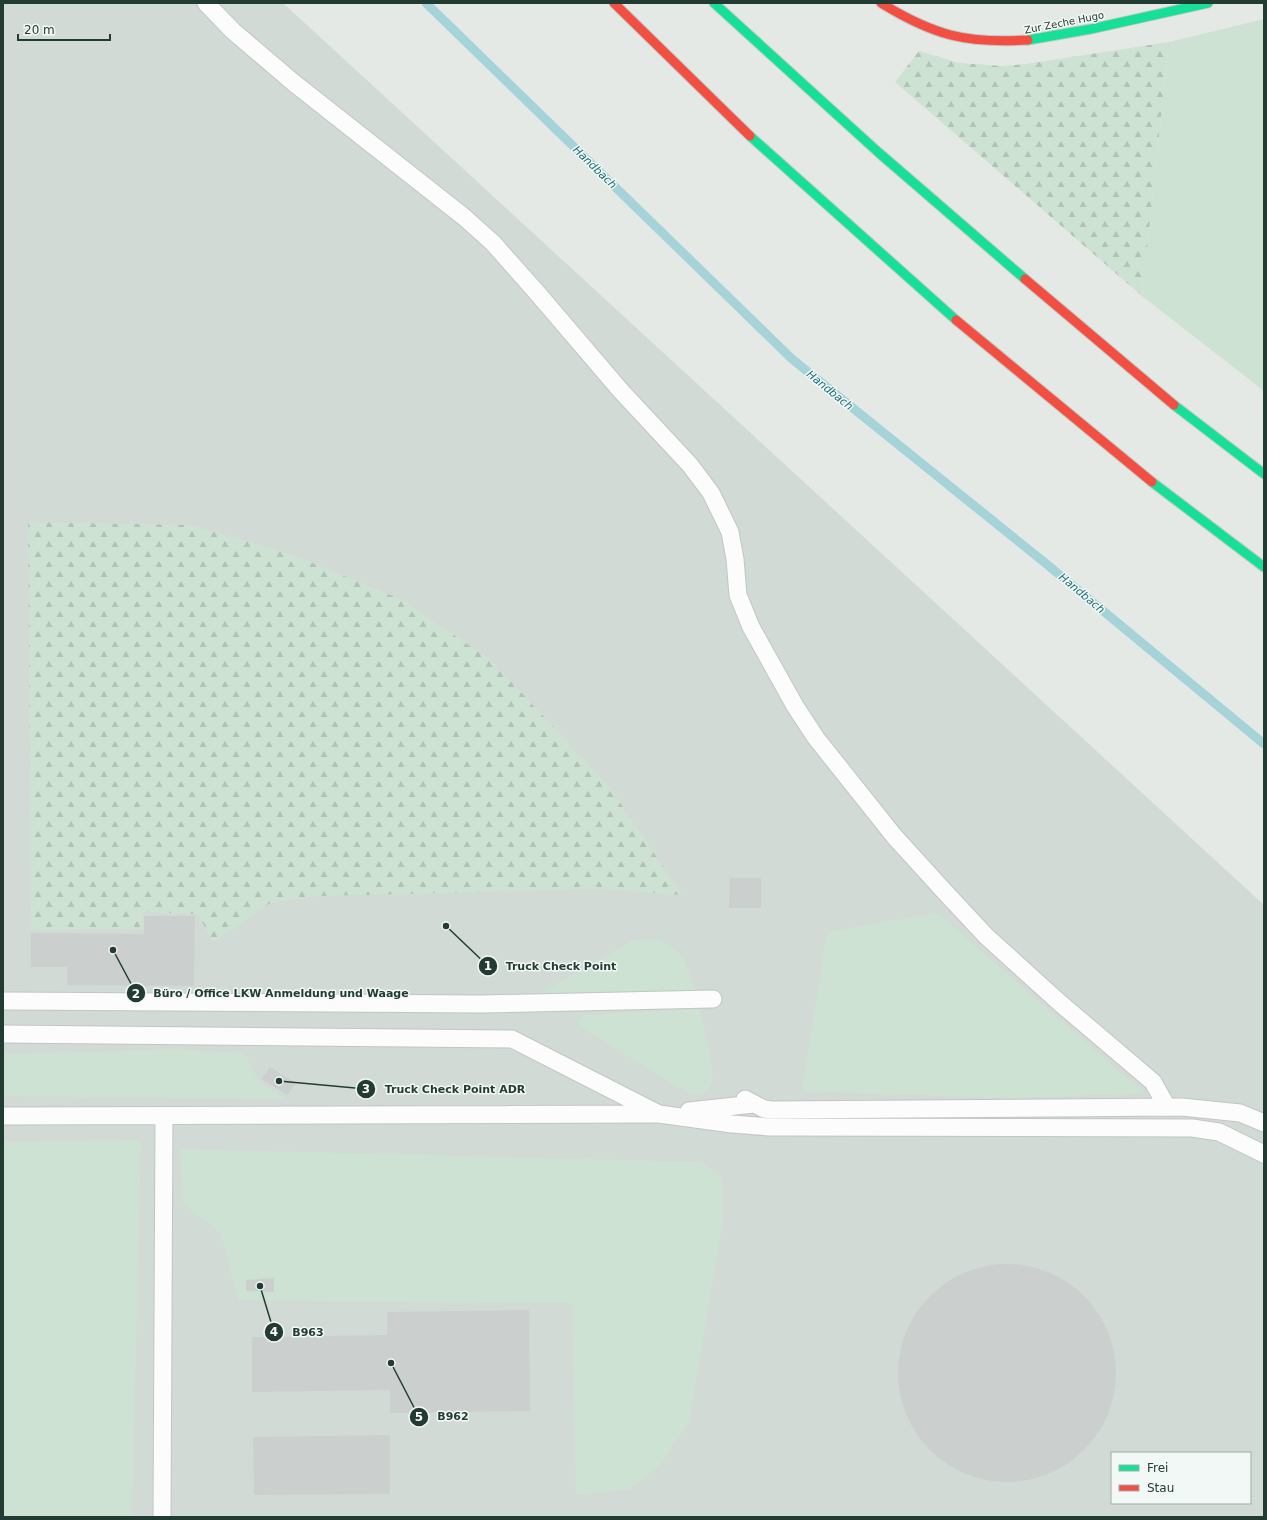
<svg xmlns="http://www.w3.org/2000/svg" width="1267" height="1520" font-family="'DejaVu Sans',sans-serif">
<defs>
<pattern id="forest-firs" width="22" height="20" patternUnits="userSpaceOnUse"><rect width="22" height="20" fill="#cde2d2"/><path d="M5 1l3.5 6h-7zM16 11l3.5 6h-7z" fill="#b0c3b5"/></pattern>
</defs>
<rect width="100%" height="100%" fill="#e4e9e6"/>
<path fill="#d2dad6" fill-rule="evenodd" d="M3,3H283L1264,905V1517H3ZM1112,1453H1250V1503H1112Z"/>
<path fill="#cde2d2" d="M1264,19V391L1142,296L1169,42Z
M937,913L1144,1093L1010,1098L802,1091L827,932Z
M655,939C685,950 686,965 696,992L538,995L634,940Z
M699,1009C703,1025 717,1073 711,1085C707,1093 701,1094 693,1096L576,1024L583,1015Z
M176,1050L245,1053L258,1081L285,1099L3,1096V1054Z
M141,1140L132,1517H3V1142Z
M180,1149L704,1162L723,1179V1221L689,1422L661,1464L629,1489L576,1495L572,1303L238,1300L221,1234L183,1203Z"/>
<path fill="url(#forest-firs)" d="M1169,42L1142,296L895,82L919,51L959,63L1003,66L1026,64Z
M28,522L190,525L293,555L400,599L491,660L611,789L682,895L601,889L320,896L270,903L213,943L198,914L144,912L141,929L31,930Z"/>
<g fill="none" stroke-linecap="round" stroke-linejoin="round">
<path stroke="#a5d3d7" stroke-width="9" d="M426,3L792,359L1044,562L1264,744"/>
</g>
<path fill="#cbd0ce" d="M730,878H761V908H729Z
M144,916H195L194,986L67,985V967H31V933L144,934Z
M270,1067L296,1083L287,1095L261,1079Z
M898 1373a109 109 0 1 1 218 0a109 109 0 1 1-218 0Z
M274,1278V1292L246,1291V1280Z
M529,1310L530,1411L390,1413V1390L252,1392V1337L387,1335V1312Z
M390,1435V1494L254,1495L253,1437Z"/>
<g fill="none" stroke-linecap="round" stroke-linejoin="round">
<defs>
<path id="lane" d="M206,3L233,31L294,83L464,217L493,243L539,295L621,391L690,465L711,493L730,532L735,559L738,595L751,627L795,706L816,738L894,836L944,891L986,936L1060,1003L1153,1082L1167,1107
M3,1001L481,1004L713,999
M3,1034L512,1039L659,1114L732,1124L769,1127L1192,1128L1219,1132L1264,1154
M745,1099L764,1109L772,1110L1182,1107L1240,1113L1264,1123
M689,1111L754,1104
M3,1116L657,1114
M162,1517L164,1116"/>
<path id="fast" d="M714,3L878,152L1025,279
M1028,40L1091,29L1208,3
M750,136L956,320
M1174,405L1264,474
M1152,482L1264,567"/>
<path id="jam" d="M614,3L750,136
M881,3C933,35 966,44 1028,40
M1025,279L1174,405
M956,320L1152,482"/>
</defs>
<use href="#lane" stroke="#c1c6c3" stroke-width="19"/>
<use href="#fast" stroke="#bfc7c3" stroke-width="11"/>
<use href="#jam" stroke="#bfc7c3" stroke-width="11"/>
<use href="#lane" stroke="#fbfcfb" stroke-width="17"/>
<use href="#fast" stroke="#16e098" stroke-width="9"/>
<use href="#jam" stroke="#f24e42" stroke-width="9"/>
</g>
<g text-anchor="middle" stroke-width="3" stroke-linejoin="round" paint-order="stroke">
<g font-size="10" fill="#223c34" stroke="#f2f8f5">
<text transform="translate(1064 22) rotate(-11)" y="4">Zur Zeche Hugo</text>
</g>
<g font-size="11" font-style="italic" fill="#1d6d77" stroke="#f2f8f5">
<text transform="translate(595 167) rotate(44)" y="4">Handbach</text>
<text transform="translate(830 390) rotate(39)" y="4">Handbach</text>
<text transform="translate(1082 593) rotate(40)" y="4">Handbach</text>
</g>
</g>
<path fill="none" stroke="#223c34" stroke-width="1.5" d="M446 926L488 966M113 950L136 993M279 1081L366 1089M260 1286L274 1332M391 1363L419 1417"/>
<g fill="#223c34" stroke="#f2f8f5" stroke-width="1.5">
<circle cx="446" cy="926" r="4"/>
<circle cx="113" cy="950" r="4"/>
<circle cx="279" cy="1081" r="4"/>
<circle cx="260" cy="1286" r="4"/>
<circle cx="391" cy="1363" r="4"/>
<circle cx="488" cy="966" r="10"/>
<circle cx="136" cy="993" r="10"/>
<circle cx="366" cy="1089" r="10"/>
<circle cx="274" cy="1332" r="10"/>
<circle cx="419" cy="1417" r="10"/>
</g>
<g font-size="12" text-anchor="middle" font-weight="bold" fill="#fff">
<text x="488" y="970">1</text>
<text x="136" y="998">2</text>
<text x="366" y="1093">3</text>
<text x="274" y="1336">4</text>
<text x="419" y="1421">5</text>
</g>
<g font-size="11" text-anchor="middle" font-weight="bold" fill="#223c34" stroke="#f2f8f5" stroke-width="3" stroke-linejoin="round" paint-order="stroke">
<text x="561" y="970">Truck Check Point</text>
<text x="281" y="997">Büro / Office LKW Anmeldung und Waage</text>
<text x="455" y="1093">Truck Check Point ADR</text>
<text x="308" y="1336">B963</text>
<text x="453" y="1420">B962</text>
</g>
<rect width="1267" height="1520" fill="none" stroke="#223c34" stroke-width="8"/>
<rect x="1111" y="1452" width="140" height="52" fill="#f2f8f5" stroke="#9fada8"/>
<rect x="1119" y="1465" width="20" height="6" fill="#16e098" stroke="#9fada8"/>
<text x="1147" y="1472" font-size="12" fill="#223c34">Frei</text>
<rect x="1119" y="1485" width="20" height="6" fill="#f24e42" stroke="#9fada8"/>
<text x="1147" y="1492" font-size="12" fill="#223c34">Stau</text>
<path d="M18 34v6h92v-6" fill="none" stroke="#223c34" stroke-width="2"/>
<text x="24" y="34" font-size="12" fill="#223c34" stroke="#f2f8f5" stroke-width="3" paint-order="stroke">20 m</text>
</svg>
